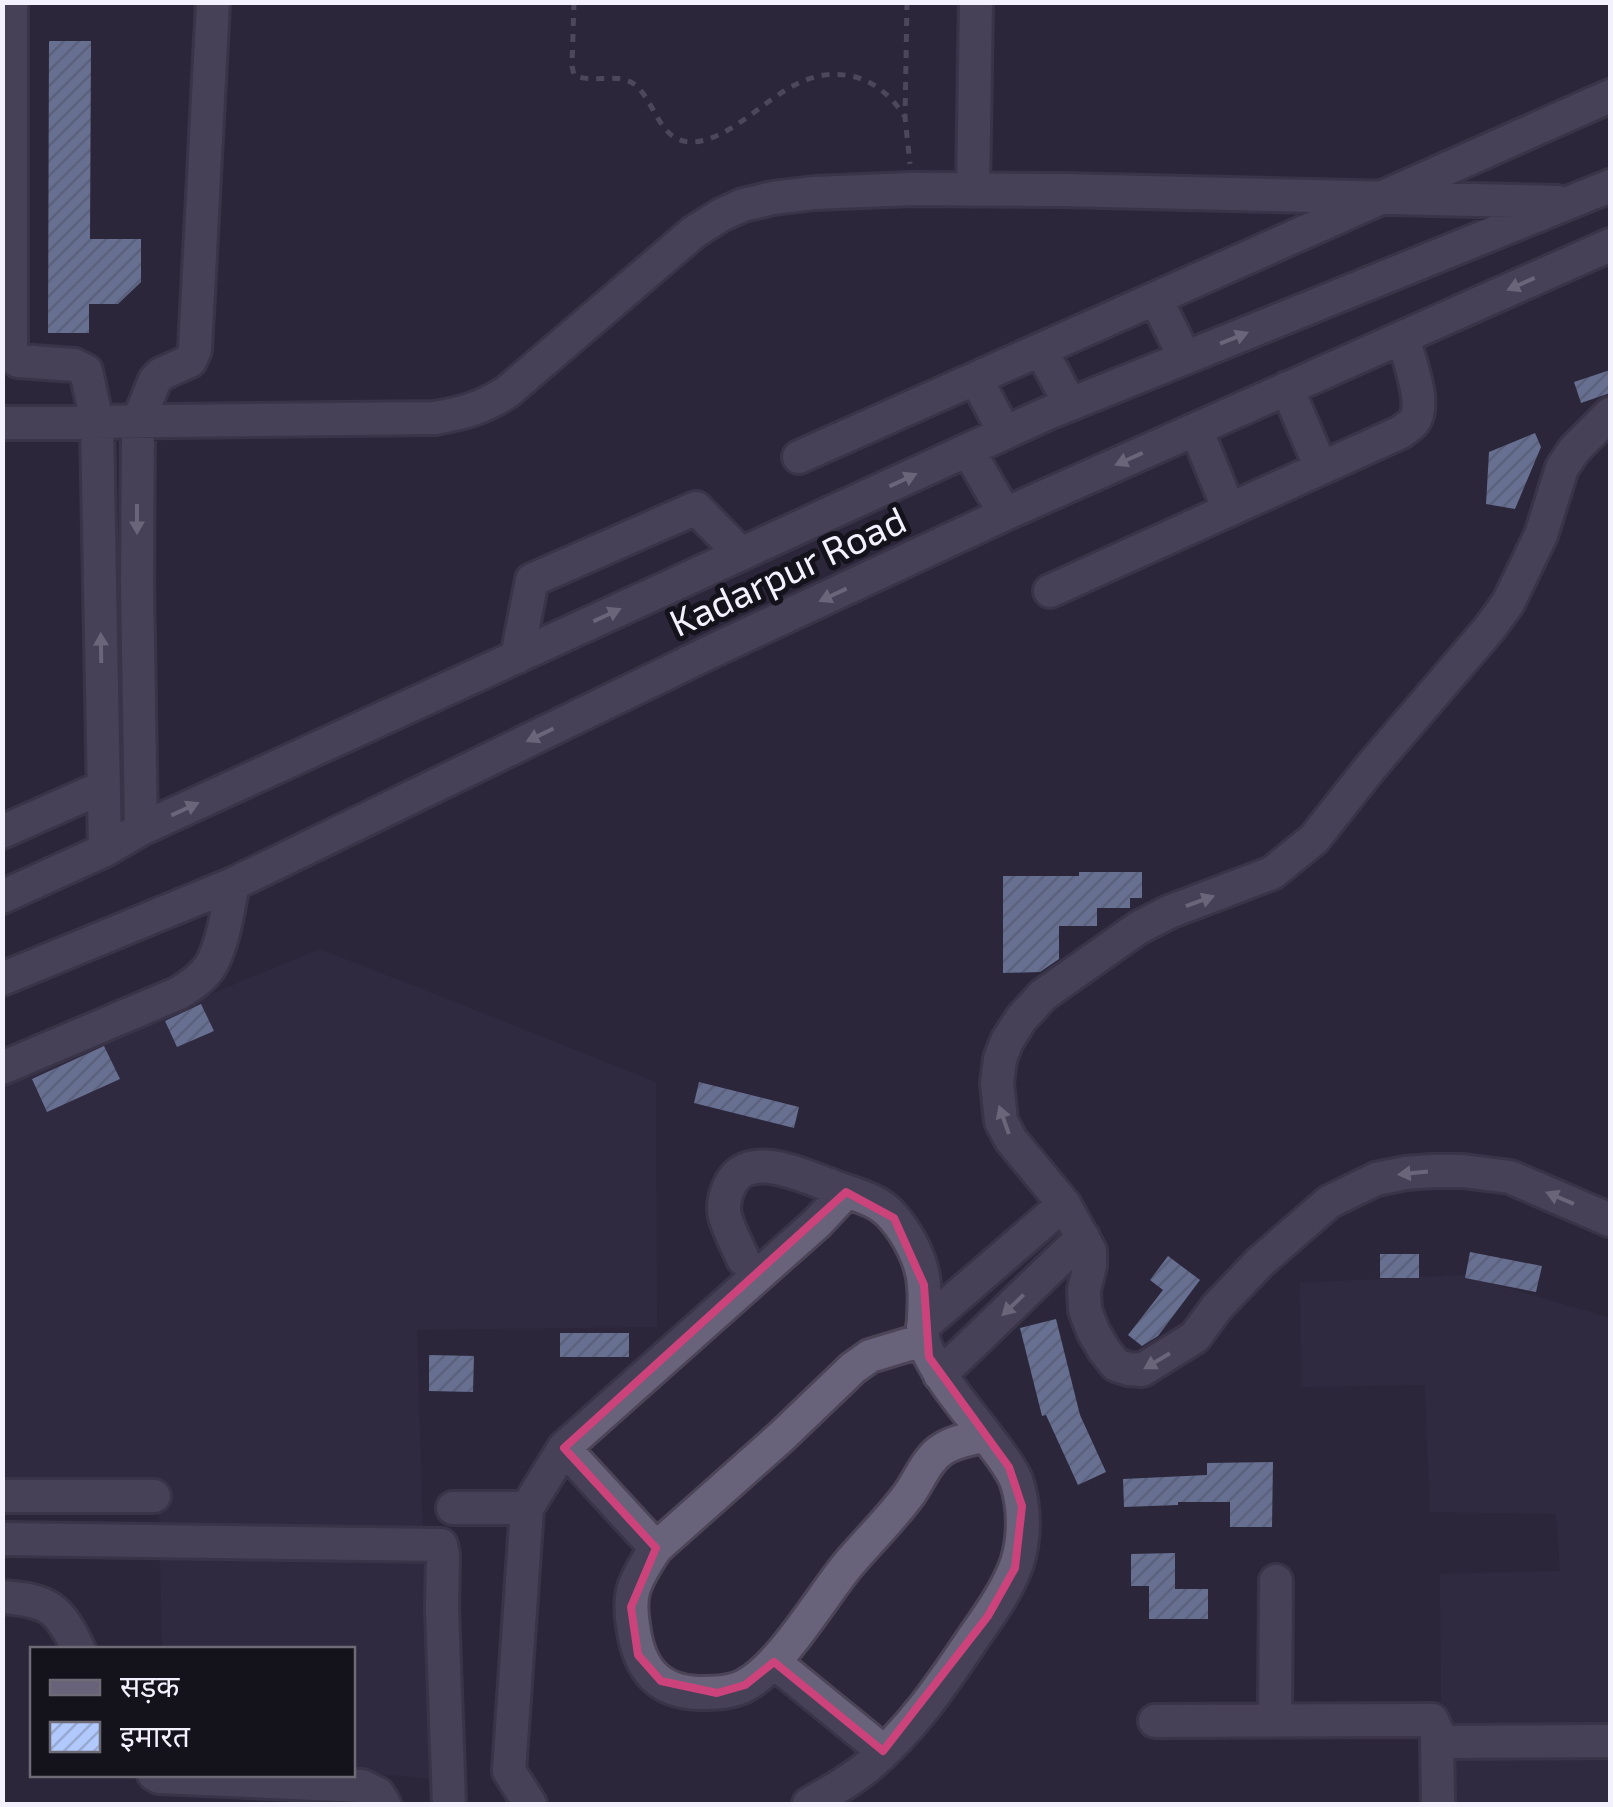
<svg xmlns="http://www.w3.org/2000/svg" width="1613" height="1807" font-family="'Exo 2','Noto Sans Devanagari',sans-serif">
<defs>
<pattern id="building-hatch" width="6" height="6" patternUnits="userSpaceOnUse" patternTransform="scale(2.5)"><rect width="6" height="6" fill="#b1c9fc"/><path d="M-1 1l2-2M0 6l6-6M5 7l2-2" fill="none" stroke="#97a9d0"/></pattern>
</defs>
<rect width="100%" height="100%" fill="#2c273b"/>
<path fill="#362f49" d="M320,949L656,1082L657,1327L417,1330L430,1779L353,1771L352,1650L162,1649L159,1509L3,1512L2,1081Z
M1464,1275L1610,1318V1804H1442L1440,1574L1560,1571L1556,1514L1430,1512L1425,1385L1301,1387L1300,1283Z"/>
<path fill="url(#building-hatch)" d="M49,41H91L90,239H141V282L118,304H89V333H48Z
M1610,370V393L1581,403L1574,382Z
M1535,433L1541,447L1515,509L1486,504L1489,452Z
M1079,872H1142V898H1130V908H1097V926H1059V959L1040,972L1003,973V876H1079Z
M201,1004L214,1031L177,1047L165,1021Z
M104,1046L120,1079L47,1112L32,1079Z
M699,1082L799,1107L794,1128L694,1103Z
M1470,1252L1542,1266L1536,1292L1465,1278Z
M1380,1254H1419V1278H1380Z
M1168,1256L1200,1280L1158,1336L1142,1346L1128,1335L1163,1290L1150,1280Z
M1056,1319L1080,1415L1106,1472L1078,1485L1046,1415L1042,1416L1020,1328Z
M560,1333H629V1357H560Z
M429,1355L474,1356L473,1392L429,1391Z
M1273,1462L1272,1527H1230V1502H1178V1505L1124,1507L1123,1479L1207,1475V1463Z
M1175,1553V1589H1208V1619H1149V1586H1131V1554Z"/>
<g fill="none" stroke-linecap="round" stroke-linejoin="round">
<defs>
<path id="minor" d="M11,2V349L12,356L18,361L74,365L86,371L97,422L105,850
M973,190L976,2
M1156,299L1185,358
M1041,350L1070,404
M976,379L1005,433
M1287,388L1321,468
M1610,414L1574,450L1562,468L1541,535L1508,603L1489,629L1370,768L1314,839L1272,873L1169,912L1138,928L1043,995L1021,1019L1007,1041L1000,1059L997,1083L1001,1121L1011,1140L1064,1204L1090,1251V1266L1084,1290L1085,1310L1093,1331L1104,1350L1116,1365L1129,1369L1142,1370L1195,1337L1217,1307L1260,1262L1329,1202L1376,1179L1406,1173L1433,1171H1463L1510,1177L1610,1220
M2,423L435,418C464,413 482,408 507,392L694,232L721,215L743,205L773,198L814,193L912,189L1062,190L1557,202
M1196,429L1229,510
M968,450L1005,514
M799,457L1610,96
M1050,591L1401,432C1404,429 1412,425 1414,421C1427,405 1408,357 1403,337
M517,657L532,580L696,508L741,554
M141,829L137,584L138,422L155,380L161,374L190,361L195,350L213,2
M2,832L103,787
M2,897L105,850L141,829L1046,414L1610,186
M2,979L233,884L712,651L1005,514L1610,245
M2,1068L179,993C190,986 201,979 209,968C223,947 228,908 233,884
M743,1259C737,1245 729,1231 725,1216C723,1207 725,1196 729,1187C746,1147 803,1176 832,1186C854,1195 877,1198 893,1217C908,1234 923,1262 924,1286C926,1304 923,1322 923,1340
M923,1326L1064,1204
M940,1375L1083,1237
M564,1448L656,1548
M2,1496H154
M453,1508H527L564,1448L817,1223L846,1192
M527,1508L509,1771L530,1804
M2,1539L441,1545L443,1555L442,1609L449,1804
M2,1597C49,1600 59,1608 79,1650
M774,1662L883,1751
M1275,1720L1276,1581
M1155,1721L1432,1720L1437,1731L1438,1804
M1437,1742L1610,1741
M154,1774L159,1777L362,1786L378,1794L384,1804
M809,1804C829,1793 850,1781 867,1767C911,1731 943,1683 974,1637C990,1614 1008,1589 1017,1563C1025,1538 1025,1506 1016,1480C1010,1466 1000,1454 991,1442C967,1409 937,1378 923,1340L870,1356L853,1368L781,1437L656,1548C648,1560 639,1573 634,1588C630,1600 631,1612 633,1625C638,1665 655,1692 699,1693C714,1693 730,1693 744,1686C781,1667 820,1599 847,1566C867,1542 889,1521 907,1497C919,1482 926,1459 943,1449C955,1441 972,1439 986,1435"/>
</defs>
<use href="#minor" stroke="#4b4557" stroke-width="38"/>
<path stroke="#736f81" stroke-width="5" stroke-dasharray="8 8" stroke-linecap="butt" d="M574,2L572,66L574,75C592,84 617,72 634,84C656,101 658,142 692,142C704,142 717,136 728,130C769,106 799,66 851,76C875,81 892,97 905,117
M907,2L905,117L910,164"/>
<use href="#minor" stroke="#68627a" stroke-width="32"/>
</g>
<defs><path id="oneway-solid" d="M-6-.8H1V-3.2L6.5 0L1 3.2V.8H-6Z" transform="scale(2.5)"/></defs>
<g fill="#b5b1c3">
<use href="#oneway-solid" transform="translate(1521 284) rotate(156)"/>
<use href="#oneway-solid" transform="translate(1234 338) rotate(-22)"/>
<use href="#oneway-solid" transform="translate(1129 459) rotate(156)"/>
<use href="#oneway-solid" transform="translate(903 480) rotate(-25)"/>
<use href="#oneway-solid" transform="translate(137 519) rotate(90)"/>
<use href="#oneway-solid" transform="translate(833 595) rotate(155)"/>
<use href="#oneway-solid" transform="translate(607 615) rotate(-25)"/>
<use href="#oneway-solid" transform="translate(101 648) rotate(-91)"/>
<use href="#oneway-solid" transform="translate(540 735) rotate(154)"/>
<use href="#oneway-solid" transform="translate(185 809) rotate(-25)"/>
<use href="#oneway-solid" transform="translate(1200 901) rotate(-20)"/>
<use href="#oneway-solid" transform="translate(1004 1120) rotate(-109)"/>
<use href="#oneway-solid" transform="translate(1413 1173) rotate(174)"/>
<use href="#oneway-solid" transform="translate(1560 1198) rotate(-157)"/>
<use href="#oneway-solid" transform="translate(1013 1305) rotate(136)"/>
<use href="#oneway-solid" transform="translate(1157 1361) rotate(149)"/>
</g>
<path d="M0 0H1613V1807H0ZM846,1192L894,1218L924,1285L929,1357L1009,1467L1022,1506L1015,1568L988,1616L883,1751L774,1662L745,1685L717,1693L661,1681L638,1655L631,1607L656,1548L564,1448Z" fill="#2c273b" fill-opacity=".55" fill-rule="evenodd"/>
<path fill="none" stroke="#cc437c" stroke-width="8" stroke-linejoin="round" d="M846,1192L894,1218L924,1285L929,1357L1009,1467L1022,1506L1015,1568L988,1616L883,1751L774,1662L745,1685L717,1693L661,1681L638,1655L631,1607L656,1548L564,1448Z"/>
<g text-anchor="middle" stroke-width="10" stroke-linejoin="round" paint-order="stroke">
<g font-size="38" fill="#f4f1ff" stroke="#14121b">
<text transform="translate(788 572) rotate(-25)" y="13">Kadarpur Road</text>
</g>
</g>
<rect width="1613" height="1807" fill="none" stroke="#f4f1ff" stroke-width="10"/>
<rect x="30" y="1647" width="325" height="130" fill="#14121b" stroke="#6e6b76" stroke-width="2.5"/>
<rect x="50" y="1680" width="50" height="15" fill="#68627a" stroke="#6e6b76" stroke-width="2.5"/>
<text x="120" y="1697" font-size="30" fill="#f4f1ff">सड़क</text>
<rect x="50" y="1722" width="50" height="30" fill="url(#building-hatch)" stroke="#6e6b76" stroke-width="2.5"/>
<text x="120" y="1747" font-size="30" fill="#f4f1ff">इमारत</text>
</svg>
